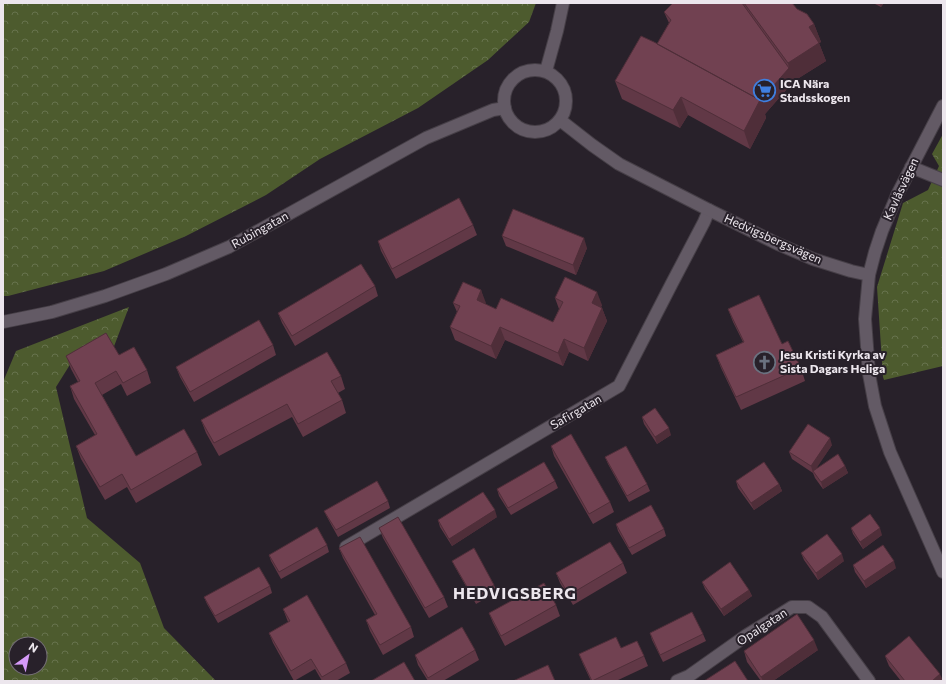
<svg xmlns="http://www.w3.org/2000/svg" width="946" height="684" font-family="Commissioner,sans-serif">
<defs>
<pattern id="forest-crowns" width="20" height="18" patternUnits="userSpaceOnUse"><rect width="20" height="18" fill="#4d5b2e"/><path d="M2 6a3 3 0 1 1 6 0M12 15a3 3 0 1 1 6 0" fill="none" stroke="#67734d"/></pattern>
</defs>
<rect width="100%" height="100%" fill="#28212a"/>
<path fill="url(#forest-crowns)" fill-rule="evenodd" d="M3,3H536L529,22L488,60L418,108L320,159L266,195L186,236L104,271L8,296H3Z
M943,134V366L884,380L883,377L877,287L903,203L928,190L939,166L932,154Z
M129,307L113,349L71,363L56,387L87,518L140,563L164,628L216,681H3V382L16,351ZM16,644H40V668H16Z"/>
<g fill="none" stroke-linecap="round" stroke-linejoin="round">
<defs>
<path id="street" d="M911,167L943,180
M869,275L875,252L882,231L898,193L943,106
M3,322L52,312L105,296L166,274L229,247L426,138L493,110L505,108
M346,547L619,386L671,285L704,222L709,210
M677,681L689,676L747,635L792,607H808L822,617L869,681"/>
<path id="secondary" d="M504 101a31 31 0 1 1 62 0a31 31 0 1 1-62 0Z
M546,71L557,31L563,3
M560,120L592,145L619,164L709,210L778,244L813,259L851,271L869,275L865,319L869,374L875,406L890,452L943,572"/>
</defs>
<use href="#street" stroke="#463f47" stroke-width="14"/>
<use href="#secondary" stroke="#463f47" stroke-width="14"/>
<use href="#street" stroke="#635a65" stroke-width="12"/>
<use href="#secondary" stroke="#635a65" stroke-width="12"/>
</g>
<path fill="#613846" d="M673,3H795L793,4L797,9L814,24L821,42L819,43L826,61L794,81L765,114L766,118L750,149L688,115L680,128L622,99L615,81L657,44L669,23L664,12Z
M873,3H884L881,7Z
M473,225L477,235L396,279L381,251L378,241Z
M502,236L587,248L576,275L506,246Z
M375,286L378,296L295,346L282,323L278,313Z
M481,290L485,304L496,309L553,322L559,309L555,298L602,305L601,307L602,308L607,321L588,361L569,352L563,366L505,340L496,359L455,340L450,327L457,312L453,303Z
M728,309L782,344L801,368L805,381L741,410L721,368L716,355L743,342L733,322Z
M273,345L276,355L194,402L180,377L176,367Z
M119,355L147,370L151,383L127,396L121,384L102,395L136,456L197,452L202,465L136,503L127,487L105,500L81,459L76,446L95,435L74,399L70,386L78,382L71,369L66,356Z
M341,376L345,389L338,393L342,400L346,413L303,437L292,417L219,456L206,433L201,420Z
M642,417L671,435L657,444L644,424Z
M832,445L816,468L845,466L848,473L823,489L815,478L813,473L792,459L789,452Z
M551,446L610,502L614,512L593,524L554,456Z
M605,457L647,484L650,491L629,502L608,464Z
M555,481L558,488L511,515L499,496L497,489Z
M736,481L779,484L782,491L754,510L738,488Z
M388,501L390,508L338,537L327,517L324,511Z
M497,517L452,546L440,527L438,520Z
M616,524L664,529L666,536L632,555L618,531Z
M379,528L444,597L448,607L429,618L383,538Z
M851,528L882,535L863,549L853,534Z
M327,545L329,552L281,579L271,561L269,555Z
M339,548L411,627L414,637L383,655L370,631L366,620L375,615L343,558Z
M801,553L844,561L818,580L804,560Z
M452,561L494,585L497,592L476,604L455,567Z
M623,563L627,573L573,605L560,583L556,573Z
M853,565L896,568L866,588L855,572Z
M702,582L749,590L752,596L724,616L705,589Z
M270,586L272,593L218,623L207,604L204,597Z
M556,605L560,616L505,646L493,623L489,613Z
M283,609L346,663L350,673L336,681H322L315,669L294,681L273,643L269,633L288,622Z
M650,633L703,634L706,641L663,662L652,640Z
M621,648L644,656L648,666L616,681H591L583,664L579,654Z
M475,650L479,660L443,681H428L418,665L415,655Z
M818,650L773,681H761L747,662L744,651Z
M885,656L943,681H901L889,666Z"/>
<path fill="#4f2e39" d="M879,3H884L881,7Z
M814,24L821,42L816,45L809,27Z
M819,43L826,61L794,81L765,114L766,118L750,149L744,131L760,100L789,68L788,63Z
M681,97L688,115L680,128L673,110Z
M584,238L587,248L576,275L573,265Z
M481,290L486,303L481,313L477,300Z
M597,292L602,305L597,316L592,303Z
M602,308L607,321L588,361L584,348Z
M500,327L505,340L496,359L491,346Z
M564,339L569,352L563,366L558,353Z
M669,428L671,435L657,444L655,437Z
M830,438L832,445L814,472L813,471V473L811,466Z
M845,466L848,473L823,489L821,482Z
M779,484L782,491L754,510L751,503Z
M495,510L497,517L452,546L449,539Z
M880,528L882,535L863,549L860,542Z
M842,554L844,561L818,580L816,573Z
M894,561L896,568L866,588L864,581Z
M749,590L752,596L724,616L721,609Z
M814,640L818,650L773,681H763L761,677Z
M940,674L943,681H932Z"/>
<path fill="#714151" stroke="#4f2e39" d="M673,3H742L789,68L760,101V100L657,44L671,20L664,12Z
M744,3H792L797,9L807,14L814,24L809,27L819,43L788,63Z
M641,36L654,42L760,100L744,131L681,97L673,110L615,81Z
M459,198L473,225L392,269L378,241Z
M513,209L584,238L573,265L502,236Z
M361,264L375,286L292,336L278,313Z
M565,277L597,292L592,303L602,308L584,348L564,339L558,353L500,327L491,346L450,327L460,306L453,303L463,282L481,290L477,300L496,309L501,298L553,322L563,302L555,298Z
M759,295L782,344L788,341L801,368L736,397L716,355L744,342L728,309Z
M259,320L273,345L190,392L176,367Z
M106,333L119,355L134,347L147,370L123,383L116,371L95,383L136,456L184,429L197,452L131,490L122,474L100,487L76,446L97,434L70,386L80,381L66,356Z
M327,352L341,376L331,381L342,400L298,424L287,404L214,443L201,420Z
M655,408L669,428L655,437L642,417Z
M808,424L830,438L811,466L789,452Z
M571,434L610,502L589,514L551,446Z
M626,446L647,484L627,496L605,457Z
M838,454L845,466L821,482L813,471Z
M544,462L555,481L508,508L497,489Z
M764,462L779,484L751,503L736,481Z
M377,481L388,501L336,530L324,511Z
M483,492L495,510L449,539L438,520Z
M651,505L664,529L629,548L616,524Z
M870,514L880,528L860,542L851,528Z
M398,517L444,597L425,608L379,528Z
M317,527L327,545L279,572L269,555Z
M827,534L842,554L816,573L801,553Z
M360,537L411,627L380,645L366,620L377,614L339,548Z
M610,542L623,563L569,595L556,573Z
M883,545L894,561L864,581L853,565Z
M474,548L494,585L473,597L452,561Z
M730,562L749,590L721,609L702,582Z
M259,567L270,586L215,616L204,597Z
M544,583L556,605L501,636L489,613Z
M307,595L346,663L322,677L311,659L291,671L269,633L290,621L283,609Z
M692,612L703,634L660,655L650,633Z
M797,614L814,640L761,677L744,651Z
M462,627L475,650L428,678L415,655Z
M909,636L940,674L932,681H905L885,656Z
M616,637L621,648L637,641L644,656L592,681L579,654Z
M735,661L748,681H704Z
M404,662L415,681H371Z
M548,665L555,681H513Z"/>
<defs>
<symbol id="supermarket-ring" viewBox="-11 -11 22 22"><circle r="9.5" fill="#28212a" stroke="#3f7fe0" stroke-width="1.5"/><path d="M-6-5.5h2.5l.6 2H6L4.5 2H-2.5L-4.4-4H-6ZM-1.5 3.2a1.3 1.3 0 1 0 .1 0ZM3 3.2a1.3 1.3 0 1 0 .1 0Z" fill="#3f7fe0"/></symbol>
<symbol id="church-ring" viewBox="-11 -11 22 22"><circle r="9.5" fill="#28212a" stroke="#6b7280" stroke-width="1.5"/><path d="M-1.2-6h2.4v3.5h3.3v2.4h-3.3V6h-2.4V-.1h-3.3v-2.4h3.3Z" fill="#6b7280"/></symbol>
</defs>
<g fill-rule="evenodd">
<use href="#supermarket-ring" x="752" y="78" width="25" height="25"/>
<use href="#church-ring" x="752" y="350" width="25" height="25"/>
</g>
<g text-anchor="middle" stroke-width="4" stroke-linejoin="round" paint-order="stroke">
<g font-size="12" font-weight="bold" fill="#ece6ed" stroke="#28212a" text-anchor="start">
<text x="780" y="88">ICA Nära<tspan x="780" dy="14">Stadsskogen</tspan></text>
<text x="780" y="359">Jesu Kristi Kyrka av<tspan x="780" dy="14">Sista Dagars Heliga</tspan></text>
</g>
<g font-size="12" fill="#ece6ed" stroke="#28212a">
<text transform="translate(901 189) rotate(-65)" y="4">Kavlåsvägen</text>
<text transform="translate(260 230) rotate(-29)" y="4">Rubingatan</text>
<text transform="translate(773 239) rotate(24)" y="4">Hedvigsbergsvägen</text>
<text transform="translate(576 412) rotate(-30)" y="4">Safirgatan</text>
<text transform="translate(762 627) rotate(-33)" y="4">Opalgatan</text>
</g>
<g font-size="16" font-weight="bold" letter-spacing="1" fill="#ece6ed" stroke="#28212a">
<text x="515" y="599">HEDVIGSBERG</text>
</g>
</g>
<rect width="946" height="684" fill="none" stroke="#ece6ed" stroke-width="8"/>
<g transform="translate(28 656) rotate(33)"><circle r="19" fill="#28212a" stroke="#767078"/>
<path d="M0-3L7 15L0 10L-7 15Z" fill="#d69bf9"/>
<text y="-6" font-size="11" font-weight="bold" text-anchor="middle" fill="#ece6ed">N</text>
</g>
</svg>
